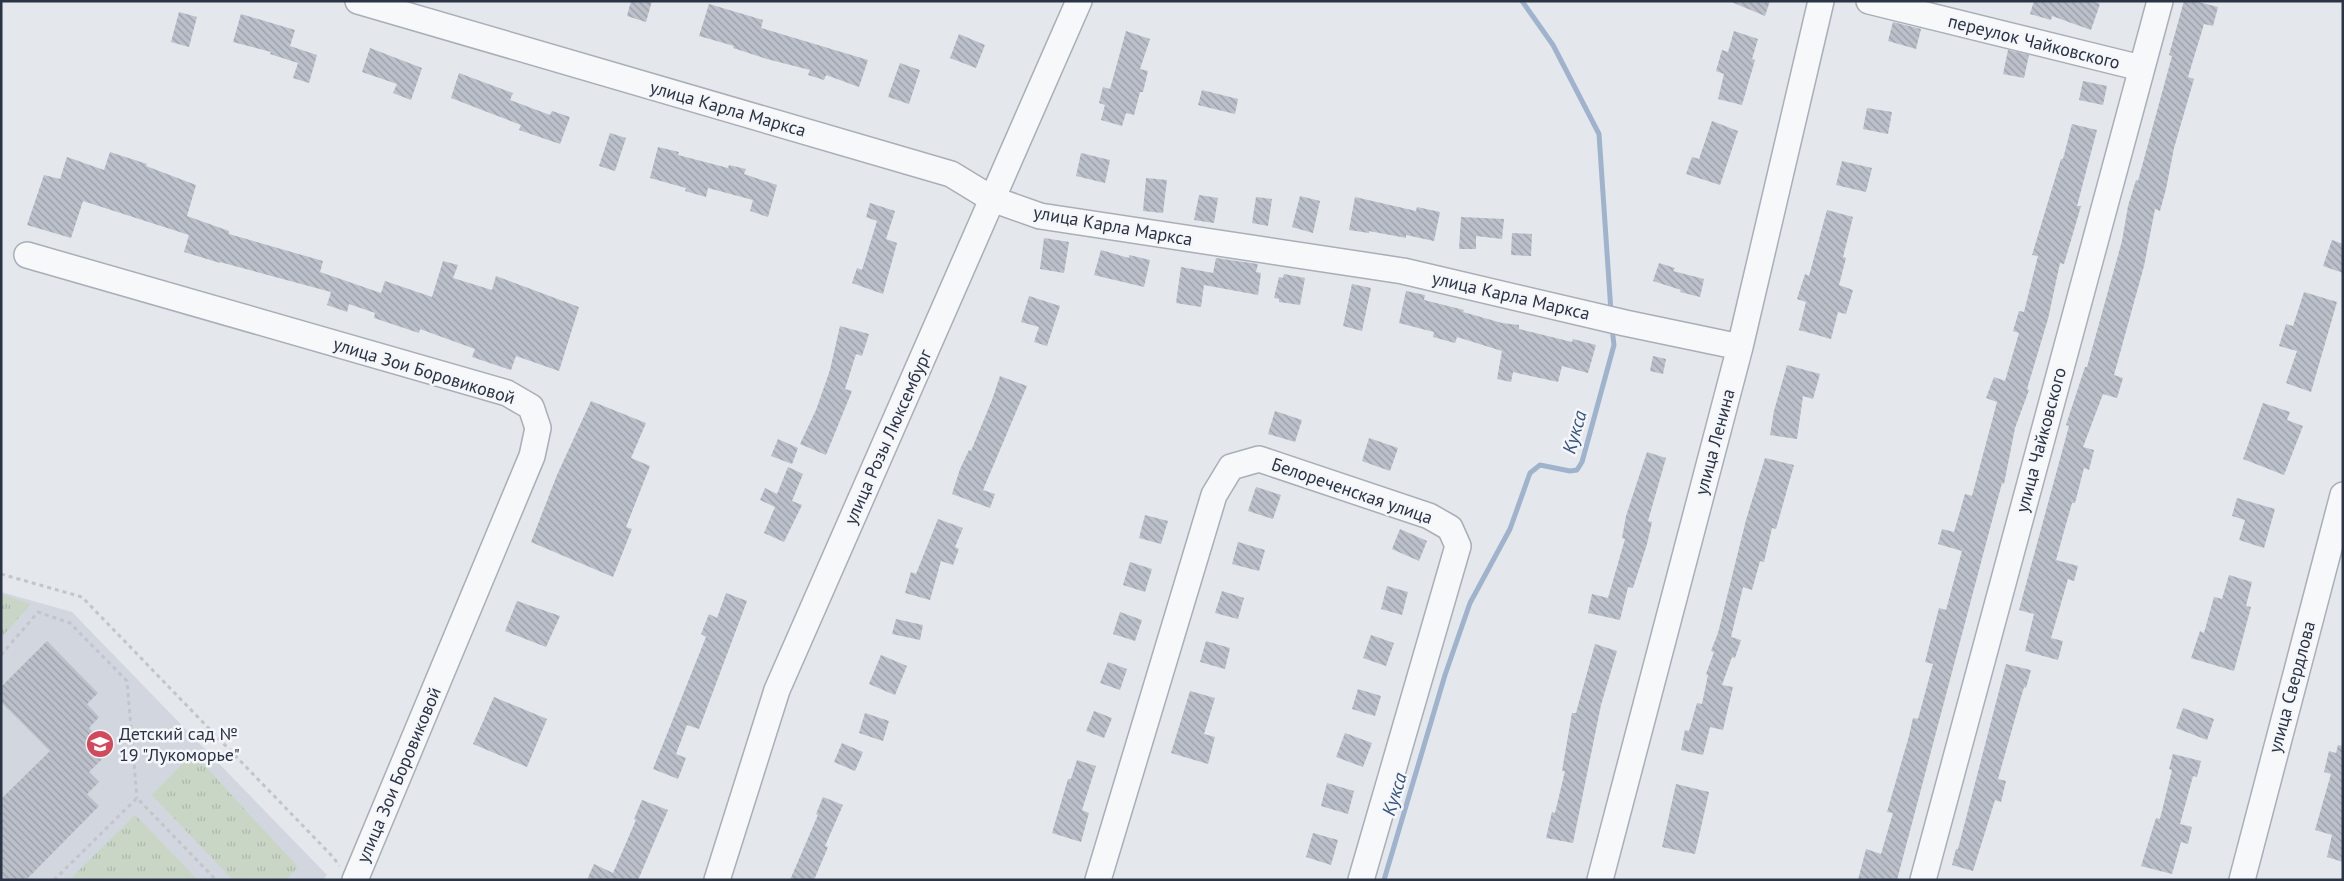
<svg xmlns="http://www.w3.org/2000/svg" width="2344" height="881" font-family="'PT Sans',sans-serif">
<defs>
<pattern id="park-tufts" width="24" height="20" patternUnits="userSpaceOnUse" patternTransform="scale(1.25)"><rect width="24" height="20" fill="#c9d6c5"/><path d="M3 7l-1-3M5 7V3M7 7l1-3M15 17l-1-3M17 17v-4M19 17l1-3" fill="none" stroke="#adb8ab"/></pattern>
<pattern id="building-back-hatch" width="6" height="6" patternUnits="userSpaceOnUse" patternTransform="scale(1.25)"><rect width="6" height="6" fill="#bbc0ca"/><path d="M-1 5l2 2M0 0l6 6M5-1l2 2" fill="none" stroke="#989da6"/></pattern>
</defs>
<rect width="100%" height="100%" fill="#e4e7ec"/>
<path fill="#d2d6de" d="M1,592L72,612L327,875L323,880H1Z"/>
<path fill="url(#park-tufts)" d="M1,594L31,604L1,638Z
M193,753L298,867L286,880H233L152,795Z
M135,815L198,880H69Z"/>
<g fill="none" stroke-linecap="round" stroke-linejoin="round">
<path stroke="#9fb4cc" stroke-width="5" d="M1522,1L1553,45L1599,134L1611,312
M1384,880L1445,675L1470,603L1510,529L1530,473L1540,465L1570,471L1577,470L1582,462L1614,345L1612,328"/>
</g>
<path fill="url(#building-back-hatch)" d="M631,1H652L646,22L627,16Z
M1729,1H1770L1765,16Z
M2034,1H2091L2100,4L2091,30L2052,16L2051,20L2030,14Z
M2184,1H2195L2218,7L2213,26L2204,24L2188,77L2194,79L2174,148L2166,189L2160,211L2155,209L2144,266L2114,375L2123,378L2117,398L2103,394L2083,447L2094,450L2089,470L2084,468L2075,503H2072L2056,560L2078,566L2074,581L2068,579L2051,638L2063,641L2058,660L2025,651L2034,614L2019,610L2069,426L2066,425L2085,367H2087L2122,241L2128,206L2136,180L2138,181L2172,56L2169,55Z
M709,4L763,20L761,28L868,60L859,87L826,75L824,80L808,75L810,70L767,59L733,48L734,46L699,36Z
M179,12L197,17L189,47L171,42Z
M241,14L295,30L290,46L317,55L309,83L293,78L298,63L270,54L271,52L233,42Z
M1893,22L1921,29L1916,49L1888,41Z
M1126,31L1150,39L1140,69L1148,71L1143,92H1140L1134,115L1126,113L1122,126L1101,120L1105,105L1099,103L1103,87L1110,89Z
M1734,31L1758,39L1752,59L1755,60L1742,105L1718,99L1724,74L1716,71L1722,50L1728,52Z
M959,34L985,45L976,68L950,58Z
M370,48L422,68L411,100L393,93L397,84L362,72Z
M2008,50L2029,55L2024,78L2003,74Z
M900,63L920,70L909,104L888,97Z
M459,73L513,93L510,100L550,115L552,111L570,117L560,144L519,130L521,125L451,98Z
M2083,81L2107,86L2103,105L2079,100Z
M1202,90L1238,99L1235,114L1198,105Z
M1867,108L1892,112L1888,134L1863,129Z
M1712,121L1738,131L1720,185L1686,174L1692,157L1699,159Z
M2072,124L2097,130L2077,206H2081L2064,264L2060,263L2048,319L2027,389L2029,390L2015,428L2004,484L2002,483L1897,880H1858L1866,849L1881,854L1893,813L1887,812L1909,736L1913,718L1918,719L1933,664L1925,662L1939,608L1946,610L1962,551L1938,544L1942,529L1954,532L1965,494L1972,496L1997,402L1986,398L1994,377L2005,381L2019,333L2013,331L2019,311L2024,312L2038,256L2032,255L2061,159H2063Z
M610,133L626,138L615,171L599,166Z
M658,147L679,152L678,155L728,168L729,165L746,169L744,174L777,185L768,217L750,211L753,200L708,188L706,197L685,191L686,188L650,178Z
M110,152L147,164L146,166L196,185L187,216L229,231V234L323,261L320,272L381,293L385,281L432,297L443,261L458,265L453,278L492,290L496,276L579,307L559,371L516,356L511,370L472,357L475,349L420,329L419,333L374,318L375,313L349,304L347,312L327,305L331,292L220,262V263L184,252L189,235L83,201L71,238L27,225L44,175L60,179L67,157L104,170Z
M1081,153L1110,160L1105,183L1076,176Z
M1842,161L1872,168L1866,192L1836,185Z
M1146,178L1167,180L1163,213L1143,211Z
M1199,195L1218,198L1214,223L1194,220Z
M1300,196L1320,201L1313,233L1292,227Z
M1256,197L1272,199L1268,226L1252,223Z
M1355,197L1416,211L1417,207L1440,212L1434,241L1406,235V238L1369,231V233L1349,230Z
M870,203L895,211L886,239L897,243L883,294L852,283L857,268L862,270L877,221L866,217Z
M1827,210L1853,217L1843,257L1846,258L1839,285L1853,290L1846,314L1838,312L1831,339L1799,330L1806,302L1797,299L1805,274L1809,276Z
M1461,217L1504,219L1502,239L1476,236V249H1459Z
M1512,233L1532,234L1531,256L1511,255Z
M1044,238L1069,242L1064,273L1040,269Z
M2332,240L2343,244V273L2323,266Z
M1101,250L1129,258V255L1150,260L1144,287L1094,275Z
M1216,258L1258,264L1256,272L1261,273L1258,295L1204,285L1201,307L1176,303L1181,267L1213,273Z
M1659,263L1675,268L1673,271L1704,279L1700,297L1680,292L1681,290L1653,281Z
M1284,274L1305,278L1300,305L1279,302V299L1274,298L1279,277L1283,278Z
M1352,284L1371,288L1362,331L1343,326Z
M1406,291L1425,295L1424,300L1464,310L1463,312L1502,323L1519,325V329L1572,342L1573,339L1596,345L1588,373L1562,366L1558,382L1513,372L1511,382L1497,379L1502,351L1457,337L1455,343L1433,337L1434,332L1399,323Z
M2304,292L2337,302L2311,392L2286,383L2297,351L2279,346L2286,324L2293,326Z
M1029,296L1060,306L1047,346L1034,342L1039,327L1021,322Z
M840,326L869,334L862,356L856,354L845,389L852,391L826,455L800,444L816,410L830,370Z
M1653,356L1666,359L1663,374L1650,371Z
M1787,365L1820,374L1813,399L1803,396L1797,439L1770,435L1774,411Z
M1000,376L1027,386L983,490L995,494L990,508L952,494L960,469L969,450L971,451L992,400Z
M591,401L646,423L631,458L650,466L626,527L632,529L613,577L531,542L557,475Z
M2263,403L2290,412L2287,420L2303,426L2284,475L2243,459Z
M1275,411L1302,420L1295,442L1268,434Z
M1369,438L1398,448L1390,471L1362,461Z
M778,439L798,448L792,464L771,456Z
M1647,452L1666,458L1648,521L1652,522L1647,544L1633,588L1628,587L1620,620L1588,613L1592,594L1608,598L1625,539L1622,538L1626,516Z
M1765,458L1794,465L1776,529L1772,528L1764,562L1760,561L1752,590L1743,587L1731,637L1741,640L1735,658L1732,657L1722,685L1733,687L1723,730L1710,727L1703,755L1681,750L1685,730L1689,731L1697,703L1702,704L1708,675L1706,674L1714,652L1711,651L1718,633L1746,520Z
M788,467L803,474L792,501L802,505L784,542L764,533L775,507L760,500L765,488L777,494Z
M1256,487L1281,495L1273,519L1248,511Z
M2237,498L2275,509L2264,548L2239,540L2245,520L2232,516Z
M1145,515L1168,521L1161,544L1139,538Z
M938,519L963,528L955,547L959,549L953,565L941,561L930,600L905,593L911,572L916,574Z
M1400,529L1427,541L1419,561L1392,549Z
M1238,542L1265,550L1259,571L1232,564Z
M1130,562L1152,569L1145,592L1123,585Z
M2229,575L2252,582L2246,606L2251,607L2234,671L2191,658L2200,631L2204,633L2214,597L2222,599Z
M1387,586L1408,592L1402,615L1381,609Z
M1222,591L1244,598L1238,619L1215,613Z
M726,593L747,601L699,729L687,725L676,754L686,758L678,779L653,769L706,637L701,634L709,614L717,618Z
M517,601L560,616L546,647L505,631Z
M1120,612L1142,620L1135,641L1113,634Z
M896,619L923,625L920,640L892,634Z
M1371,635L1394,643L1386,666L1363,658Z
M47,641L98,693L87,704L99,717L89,728L111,750L89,772L99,782L87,794L99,806L26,880H1V799L50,751L1,702V687Z
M1206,641L1230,648L1225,669L1200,662Z
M1595,644L1617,651L1601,705L1573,843L1546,838L1552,812L1555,813L1565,771H1562L1572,713H1576Z
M881,655L907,666L895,695L869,684Z
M1108,662L1127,669L1120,690L1100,683Z
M2006,664L2031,670L2026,688L2024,687L1998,779L2006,781L2001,802L1995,800L1973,871L1952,865L1956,849H1958Z
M1358,689L1381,696L1375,716L1352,709Z
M1190,691L1215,698L1204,734L1215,737L1208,764L1171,753Z
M494,697L547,719L527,767L473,744Z
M2183,708L2214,719L2207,740L2176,728Z
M1094,711L1112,718L1104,738L1086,731Z
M865,713L889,721L883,741L859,733Z
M1345,733L1372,743L1363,767L1336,757Z
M842,743L863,752L855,771L834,762Z
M2338,745L2343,746V862L2327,857L2332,835L2315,830L2331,774L2324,772L2329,751L2336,753Z
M2173,754L2201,761L2197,777L2193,776L2180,824L2192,827L2188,844L2181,842L2172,874L2141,866L2156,818L2160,819L2172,770L2169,769Z
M1077,760L1096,766L1082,810L1089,813L1081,842L1052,833L1068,779H1071Z
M1327,783L1354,791L1348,814L1321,806Z
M1676,784L1709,792L1695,854L1662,847Z
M823,797L843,805L825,846L828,847L814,880H790L818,815L816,814Z
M642,800L668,810L638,880H587L594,864L613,873L636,820L634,819Z
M1313,833L1338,840L1331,865L1306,857Z"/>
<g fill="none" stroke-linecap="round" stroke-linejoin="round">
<defs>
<path id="minor" d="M358,1L951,174L992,199L1040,216L1403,271L1625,323L1740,347
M1869,1L2141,68
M27,255L507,393L531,407L538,428L532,456L355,880
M717,880L777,690L1079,1
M1098,880L1214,495L1231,467L1259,459L1429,516L1450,528L1458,546L1361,880
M1600,880L1740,347L1821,1
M1923,880L2160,1
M2242,880L2343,495"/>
</defs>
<use href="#minor" stroke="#a9aeb7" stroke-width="28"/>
<path stroke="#c2c5cb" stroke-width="3" stroke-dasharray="4 4" stroke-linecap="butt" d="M1,574L82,597L334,858L339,866
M1,655L38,612L70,623L127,681L137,798
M54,880L137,798L216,880"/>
<use href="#minor" stroke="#f7f8fa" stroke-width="25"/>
</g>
<defs>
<symbol id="school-disc" viewBox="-11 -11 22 22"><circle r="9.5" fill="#d1495b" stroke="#f4f6f9"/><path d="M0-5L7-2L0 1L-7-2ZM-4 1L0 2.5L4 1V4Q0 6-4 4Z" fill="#fff"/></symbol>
</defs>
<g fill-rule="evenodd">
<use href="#school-disc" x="84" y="728" width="32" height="32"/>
</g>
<g text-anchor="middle" stroke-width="5" stroke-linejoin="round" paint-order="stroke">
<g font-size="18" fill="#2b3445" stroke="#f4f6f9">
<text transform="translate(2034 42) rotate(14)" y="6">переулок Чайковского</text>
<text transform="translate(728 109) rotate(16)" y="6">улица Карла Маркса</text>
<text transform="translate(1113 226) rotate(10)" y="6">улица Карла Маркса</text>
<text transform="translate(1511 296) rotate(13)" y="6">улица Карла Маркса</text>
<text transform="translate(424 371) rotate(17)" y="6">улица Зои Боровиковой</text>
<text transform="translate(888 437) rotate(-66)" y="6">улица Розы Люксембург</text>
<text transform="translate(2041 440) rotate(-75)" y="6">улица Чайковского</text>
<text transform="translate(1715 442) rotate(-75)" y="6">улица Ленина</text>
<text transform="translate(1352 491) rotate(19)" y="6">Белореченская улица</text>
<text transform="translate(2292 687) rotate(-75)" y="6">улица Свердлова</text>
<text transform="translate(399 775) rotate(-67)" y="6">улица Зои Боровиковой</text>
</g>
<g font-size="18" fill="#2b3445" stroke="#f4f6f9" text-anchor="start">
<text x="119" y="740">Детский сад №<tspan x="119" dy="21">19 "Лукоморье"</tspan></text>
</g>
<g font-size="19" font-style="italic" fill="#34527a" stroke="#f4f6f9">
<text transform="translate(1574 432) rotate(-74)" y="7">Кукса</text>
<text transform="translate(1394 794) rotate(-73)" y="7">Кукса</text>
</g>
</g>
<rect width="2344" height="881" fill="none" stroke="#2b3445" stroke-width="5"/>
</svg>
